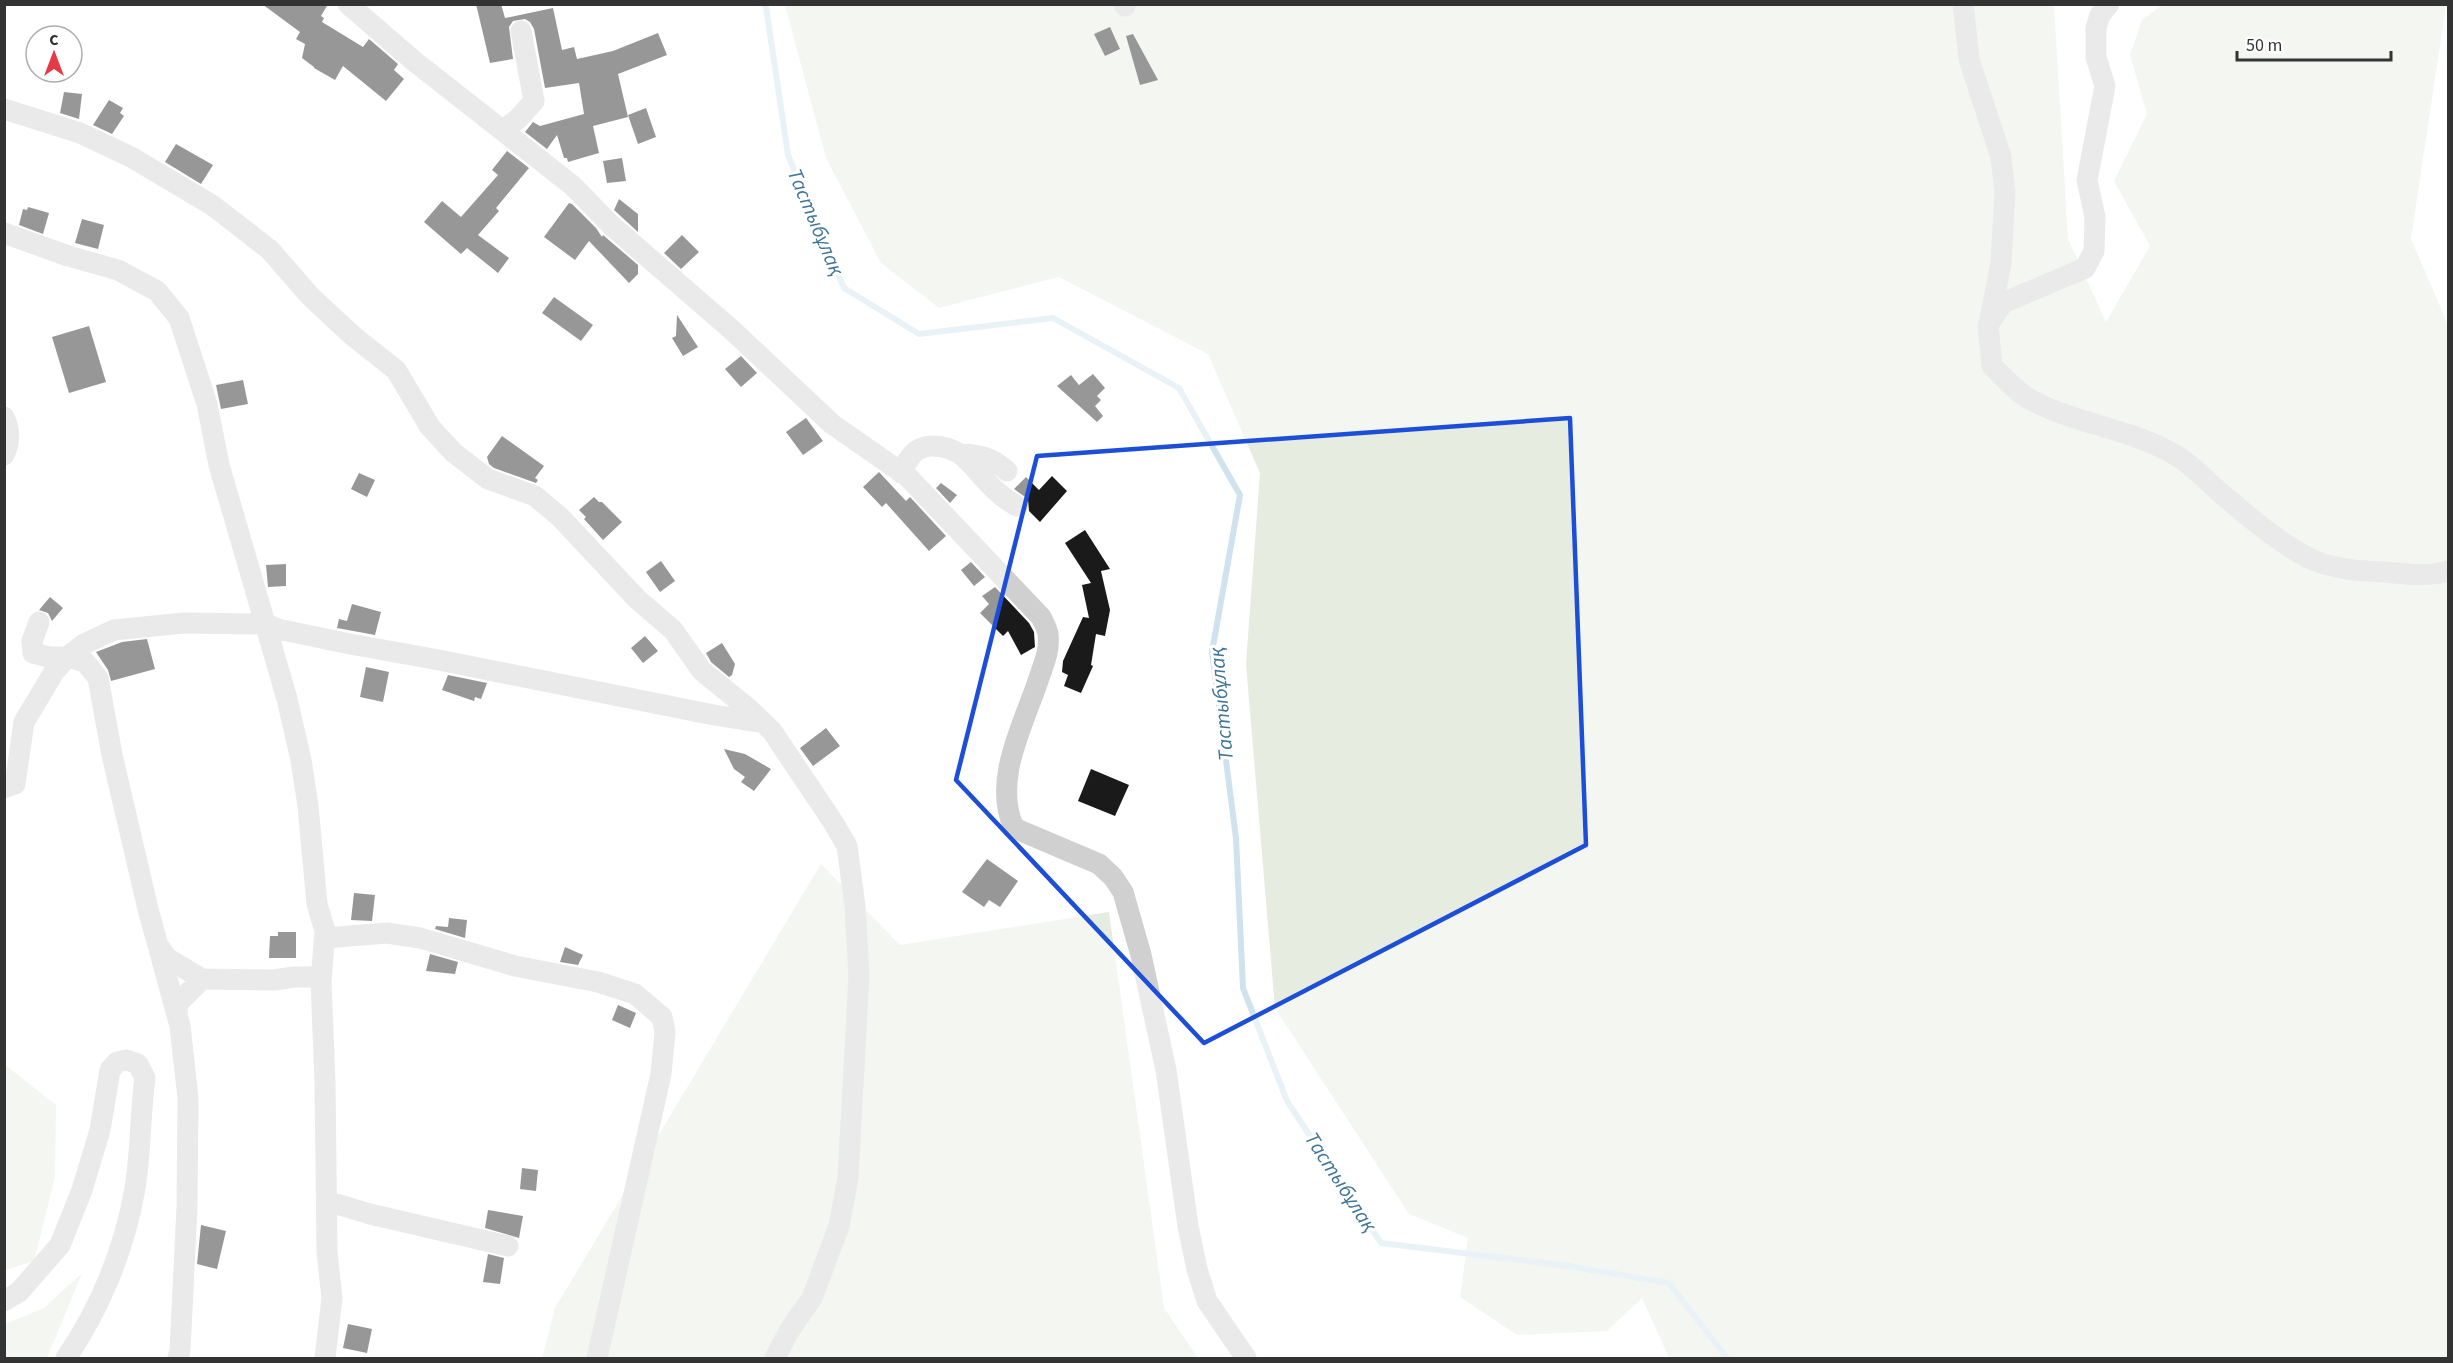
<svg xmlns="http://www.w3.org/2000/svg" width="2453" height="1363" font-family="'Source Sans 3',sans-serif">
<rect width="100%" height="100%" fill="#fff"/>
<path fill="#e6ecdf" d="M785,5H2054L2068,239L2106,322L2150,246L2114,181L2147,114L2130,55L2142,20L2162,5H2446L2411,239L2448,325V1358H1669L1642,1298L1607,1331L1517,1335L1460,1297L1468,1238L1409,1214L1275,1008L1246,664L1260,473L1208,354L1059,277L939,308L881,263L826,158Z
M821,864L900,945L1109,912L1164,1308L1198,1358H542L555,1308Z
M4,1064L56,1105L55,1177L34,1261L5,1270Z
M82,1273L47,1358H5V1324L44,1308Z"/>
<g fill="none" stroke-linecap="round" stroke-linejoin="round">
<path stroke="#cfe2ee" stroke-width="6" d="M764,4L766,7L788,155L844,288L919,334L1053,318L1179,388L1240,495L1212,652L1236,838L1243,988L1287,1101L1381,1243L1568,1266L1669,1283L1727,1358"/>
</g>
<path fill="#1a1a1a" d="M262,4H328L321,16L324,18L322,22L363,47L369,39L398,64L394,70L404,79L386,101L343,66L335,80L314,68V67L302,58L305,44L296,39L300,32Z
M476,4H501L505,18L553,8L562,50L574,47L577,59L613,51L658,33L667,55L618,74L628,117L593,126L599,153L568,162L567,158H564L557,135L547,149L525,132L533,122L540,126L584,114L579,83L545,88L534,29L530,22L525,19L513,21L509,27L513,59L490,63Z
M1110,27L1120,49L1105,56L1094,34Z
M1133,34L1158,80L1140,85L1126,36Z
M64,92L82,94L79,119L60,113Z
M109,100L123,108L120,113L124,116L112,134L93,125Z
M646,108L656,137L638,144L628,115Z
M176,144L213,165L201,184L165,162Z
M507,151L529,168L496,208L499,211L478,235L509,258L498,273L467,248L461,254L424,222L442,201L461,217L498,175L492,170Z
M622,158L626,181L607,183L603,161Z
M619,199L638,214V232L614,210Z
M569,203L572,204L596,228L602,237L603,235L638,265V274L629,283L589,241L575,260L544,237Z
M28,207L49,213L43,234L19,225L23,209L27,210Z
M82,219L104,225L98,249L75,243Z
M682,235L699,252L681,269L664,253Z
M554,297L593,325L581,341L542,313Z
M677,315L698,347L683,356L672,338L676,336Z
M89,326L106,382L69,393L52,337Z
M741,356L757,373L741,387L725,369Z
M1093,374L1105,388L1097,396L1101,400L1095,406L1103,416L1097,422L1057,386L1071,375L1079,385Z
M243,380L248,404L221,409L216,385Z
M806,418L823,441L803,455L786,432Z
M502,436L544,466L535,478L538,480L536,483L494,468L489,464L487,457Z
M879,472L906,501L910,497L946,536L929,551L886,503L882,507L863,487Z
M359,473L375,480L367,497L351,489Z
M1052,476L1067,491L1040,522L1029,511L1028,499L1014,489L1026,477L1039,490Z
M941,483L957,495L950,503L936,488Z
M594,497L599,502H602L622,522L603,540L584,519L586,517L579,510Z
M1085,530L1110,569L1101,571L1110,610L1105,636L1096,634L1091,665L1093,666L1081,693L1064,686L1068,675L1062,672L1063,661L1083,617L1089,618L1082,585L1091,583L1065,543Z
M661,561L675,581L660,592L646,572Z
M971,562L985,577L974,586L961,570Z
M286,564V586L268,587L266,565Z
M995,587L1029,623L1034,632L1035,647L1021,655L1008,631L1003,636L980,613L989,604L982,596Z
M50,597L63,608L52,621L48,613L39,610Z
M352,604L381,612L375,635L337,628L339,619L347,621Z
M645,636L658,651L643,663L631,648Z
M147,639L155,669L111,681L108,670L96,652L122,642Z
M722,643L735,664L732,675L729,677L711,662L706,653Z
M366,667L389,672L383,702L360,697Z
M448,675L487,683L481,699L475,697L474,701L442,690Z
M826,728L840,746L813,766L800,748Z
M724,749L745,754L771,769L754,791L741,782L745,777L734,769Z
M1091,769L1129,785L1115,816L1078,801Z
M987,859L1018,881L1000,907L989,900L984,907L962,892Z
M354,893L375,895L372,921L351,920Z
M449,918L467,920L465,938L435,929L436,926L448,927Z
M278,932H296V958H269L270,936H278Z
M565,947L583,955L578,965L560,962Z
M430,954L458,962L455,974L426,971Z
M618,1005L636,1013L630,1028L612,1020Z
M522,1168L538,1170L536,1191L520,1189Z
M488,1210L523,1216L519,1238L485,1228Z
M201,1225L226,1231L217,1269L197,1264Z
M488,1254L504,1258L500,1284L483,1282Z
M348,1324L372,1329L367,1353L343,1348Z"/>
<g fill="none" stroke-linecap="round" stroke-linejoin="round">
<path stroke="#d0d0d0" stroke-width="21" d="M348,4L414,61L573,186L612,226L732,330L832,424L908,477L1041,617C1044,623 1047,628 1048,634C1050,651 1044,663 1039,678C1024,724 992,780 1014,828L1099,864L1113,877L1123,892L1141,955L1166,1070L1188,1226L1197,1269L1207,1301L1246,1358
M1124,4L1125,6
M1963,4L1969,59L2001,157L2005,192L2001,263L1990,319
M2109,4L2100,15L2096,28V57L2105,86L2087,180L2095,217L2094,251L2085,268L2003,303L1988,325L1992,366C2004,377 2018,394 2033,401C2079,425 2133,429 2177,456C2195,467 2206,481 2222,494C2247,516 2288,550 2318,562C2340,570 2363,571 2385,572C2407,574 2428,577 2448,571
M4,109L80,133L131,157L212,205L270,250L310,296L353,336L396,370L430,427L454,453L488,479L535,496L560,517L637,599L673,630L702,671L749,709L772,731L833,822L847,846L855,906L859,975L848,1178L839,1226L812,1298L789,1331L775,1358
M503,130L519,118L534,101L521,31
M4,233L68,256L118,270L157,291L179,318L207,404L219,465L287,699L301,760L308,806L317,904L325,931L321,981L325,1082L327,1252L332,1298L325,1358
M4,417C10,429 10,443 4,455
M961,454C980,455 992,457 1007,471
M901,473C908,459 914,447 931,446C963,445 973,469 994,489C1001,496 1008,501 1017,506
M39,622L32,641L33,653L49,657H67L85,662L98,678L112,755L148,909L180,1026L188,1098L187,1207L180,1351L178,1358
M4,788L15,784L24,722L54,672L67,657L84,644L114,630L184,623L266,624L278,629L350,644L439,660L714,715L764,723
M325,938L387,933L420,938L515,966L598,982L635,994L662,1017L665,1032L661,1074L597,1358
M160,948L167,958L202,979
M177,1014L178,1003L202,979L274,980L294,977H321
M327,1201L370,1214L508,1246
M4,1301L19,1292L60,1245L82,1190L100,1130L110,1070L117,1062L127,1060L138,1064L145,1078C140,1115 141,1152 135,1188C125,1248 100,1309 66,1358"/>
</g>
<path d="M0 0H2453V1363H0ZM1570,418L1586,845L1204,1043L956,780L1037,456Z" fill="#fff" fill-opacity=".55" fill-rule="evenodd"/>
<path fill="none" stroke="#1d4ed8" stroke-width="4.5" stroke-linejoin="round" d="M1570,418L1586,845L1204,1043L956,780L1037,456Z"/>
<g text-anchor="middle" stroke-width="6" stroke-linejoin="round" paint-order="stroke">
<g font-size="21" font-style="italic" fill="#3f7597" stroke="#fff">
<text transform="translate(816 222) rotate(67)" y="7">Тастыбұлақ</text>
<text transform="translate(1221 704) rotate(-95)" y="7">Тастыбұлақ</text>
<text transform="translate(1341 1182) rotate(57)" y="7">Тастыбұлақ</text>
</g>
</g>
<rect width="2453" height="1363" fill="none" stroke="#333333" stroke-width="12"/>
<g transform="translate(54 54)"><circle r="28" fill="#ffffff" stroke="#adadad" stroke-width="1.5"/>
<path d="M0-4.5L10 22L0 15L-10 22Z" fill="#e63946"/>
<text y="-9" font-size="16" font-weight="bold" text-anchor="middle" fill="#333333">С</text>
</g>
<path d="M2237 51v9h154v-9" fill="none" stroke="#333333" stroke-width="3"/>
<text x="2246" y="51" font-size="18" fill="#333333" stroke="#ffffff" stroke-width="4.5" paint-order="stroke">50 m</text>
</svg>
